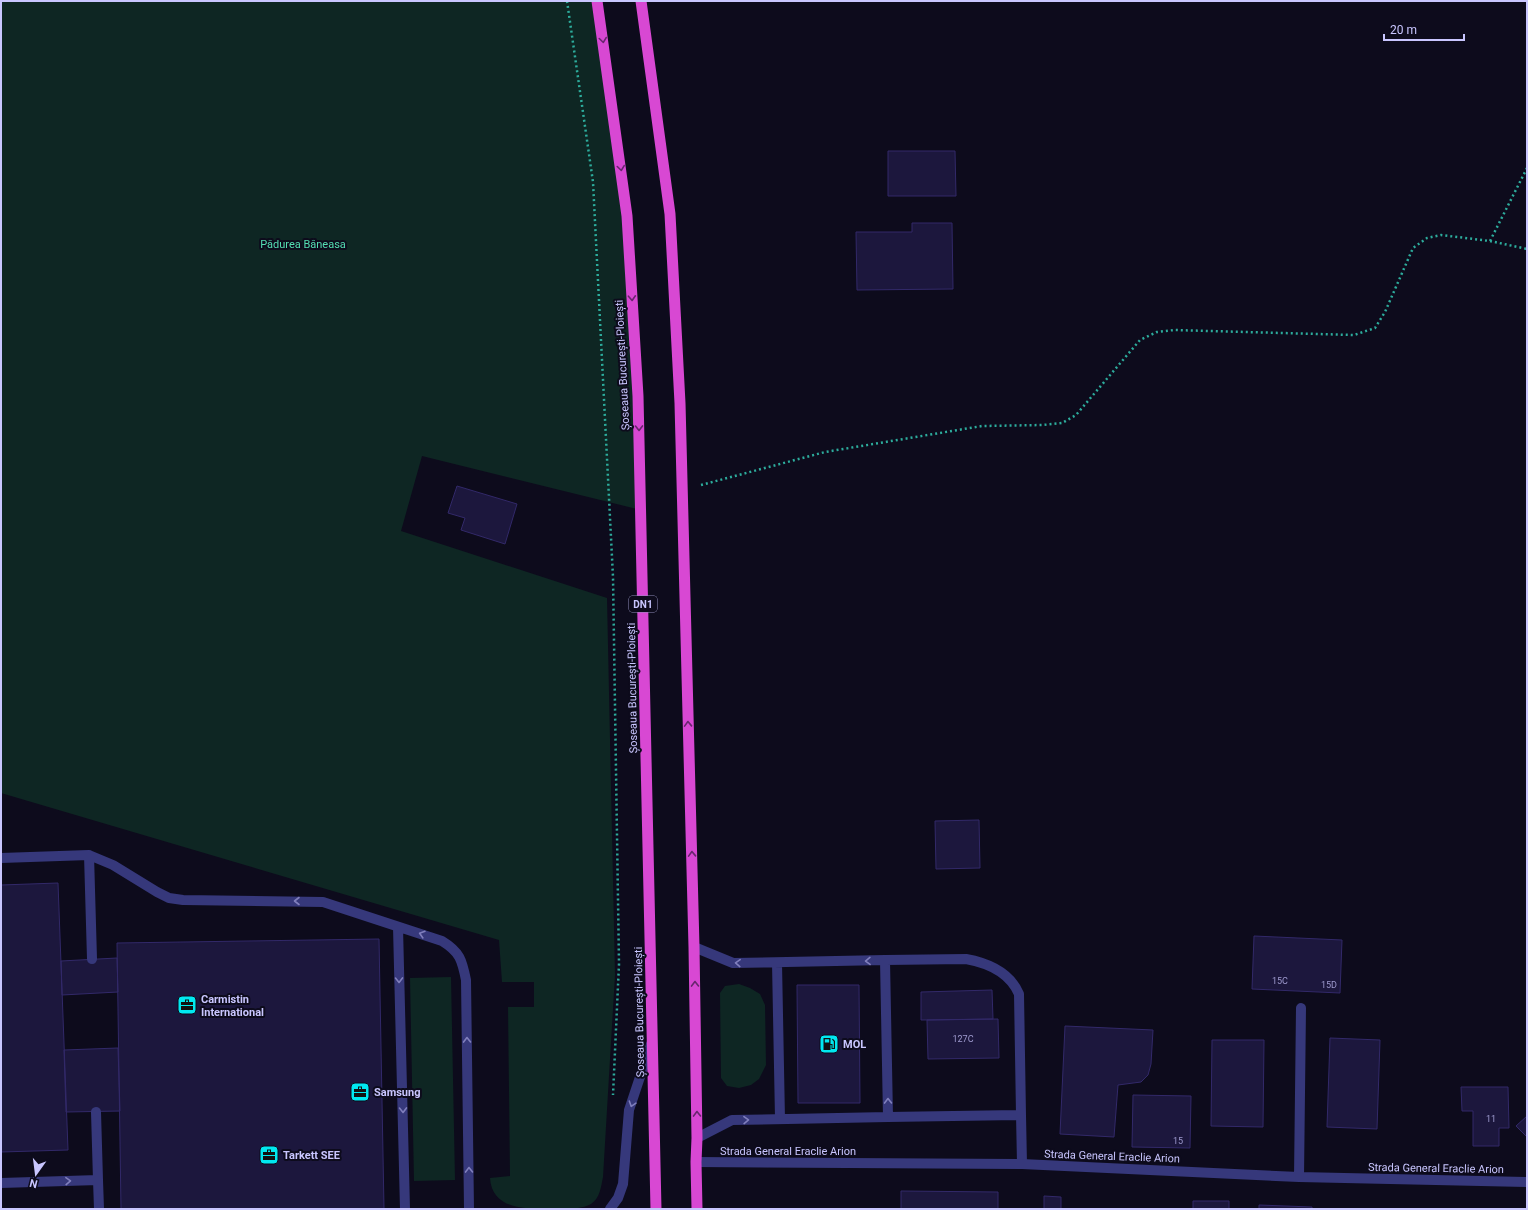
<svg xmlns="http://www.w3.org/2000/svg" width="1528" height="1210" font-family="Roboto,sans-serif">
<rect width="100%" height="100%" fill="#0d0b1c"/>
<path fill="#0e2623" d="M1,1H597L627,216L641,510L422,456L401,531L607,598L615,975L603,1177C601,1187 600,1198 591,1204C580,1210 563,1209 551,1209C526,1209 492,1210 490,1178L510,1176L508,1007H534V982H502L499,940L1,793Z
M451,977L455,1180L414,1181L410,978Z
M739,984L750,988L760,994L765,1005L766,1065L759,1079L751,1085L739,1088L727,1086L721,1078L720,993L725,986Z"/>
<path fill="#1c173d" stroke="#322969" d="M888,151H955L956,196H888Z
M912,223H952L953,289L857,290L856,232H912Z
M457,486L517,504L505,544L461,530L465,518L448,513Z
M979,820L980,868L936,869L935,821Z
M58,883L68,1150L1,1152V885Z
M1254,936L1342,940L1340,993L1252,989Z
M379,939L384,1209H121L117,943Z
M117,958L118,992L62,995L61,961Z
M797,985H859L860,1103H798Z
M992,990L993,1019L921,1020V992Z
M998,1019L999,1058L928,1059L927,1020Z
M1065,1026L1153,1030L1151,1064L1148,1075L1141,1082L1118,1085L1114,1137L1060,1134Z
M1330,1038L1380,1040L1377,1129L1327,1127Z
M1212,1040H1264L1263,1127L1211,1126Z
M118,1048L120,1111L66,1112L64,1050Z
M1461,1087H1508L1509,1128H1499V1146H1473V1111H1462Z
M1133,1095L1191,1096L1190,1148L1132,1147Z
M1527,1116V1137L1516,1126Z
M901,1191L998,1192V1209H901Z
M1044,1196L1061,1197V1209H1044Z
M1193,1201H1229V1209H1193Z
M1259,1205L1312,1207V1209H1259Z"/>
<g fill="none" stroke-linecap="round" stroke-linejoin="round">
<path stroke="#2dac9c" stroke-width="2.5" stroke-dasharray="2 3" stroke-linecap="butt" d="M567,1L593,182L613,577L619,964L613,1095
M1490,241L1527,168
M701,485L825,452L982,426L1043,425L1062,423L1076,415L1140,340L1157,332L1174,330L1354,335L1375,328L1385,312L1413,248L1427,238L1441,235L1490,241L1527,249"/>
<path stroke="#36387b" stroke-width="10" d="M89,855L92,959
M1,858L89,855L113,865L157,892L169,898L183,900L323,902L442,941C460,952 462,960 466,980L469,1209
M398,927L405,1209
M694,947L733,963L885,960L888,1117L732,1120L697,1138
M885,960L966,959C988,963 1010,973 1019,994L1021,1115
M777,963L780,1119
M96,1112L98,1180
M888,1117L1021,1115L1022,1164
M1,1183L98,1180L99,1209
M610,1209L618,1198L623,1184L629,1110L651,1044"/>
<path stroke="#36387b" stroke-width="10" d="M696,1162L1022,1164L1299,1177L1527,1182
M1299,1177L1301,1008"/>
<path stroke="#d848d3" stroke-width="11" d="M597,1L627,216L638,396L656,1209
M641,1L670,214L680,403L694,947L697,1138L696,1162L697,1209"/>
</g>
<defs><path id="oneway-chevron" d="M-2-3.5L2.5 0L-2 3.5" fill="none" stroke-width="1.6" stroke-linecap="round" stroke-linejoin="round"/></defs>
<g stroke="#68266e">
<use href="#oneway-chevron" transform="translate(603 40) rotate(82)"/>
<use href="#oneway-chevron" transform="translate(621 168) rotate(82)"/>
<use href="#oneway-chevron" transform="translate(632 298) rotate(87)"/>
<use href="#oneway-chevron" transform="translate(639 428) rotate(89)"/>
<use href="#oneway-chevron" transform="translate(688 724) rotate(-92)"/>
<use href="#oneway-chevron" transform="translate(692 854) rotate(-92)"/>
<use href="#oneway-chevron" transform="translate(695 984) rotate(-91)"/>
<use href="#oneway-chevron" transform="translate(697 1114) rotate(-91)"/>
</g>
<g stroke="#807fbd">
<use href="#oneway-chevron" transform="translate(297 901) rotate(-180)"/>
<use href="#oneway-chevron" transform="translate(422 934) rotate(-163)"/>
<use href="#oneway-chevron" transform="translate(868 961) rotate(179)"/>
<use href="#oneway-chevron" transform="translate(738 963) rotate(-177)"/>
<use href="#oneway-chevron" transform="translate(399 980) rotate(89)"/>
<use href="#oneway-chevron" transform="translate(467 1040) rotate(-91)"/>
<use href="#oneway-chevron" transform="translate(888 1101) rotate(-91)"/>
<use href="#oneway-chevron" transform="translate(632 1104) rotate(108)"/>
<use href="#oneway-chevron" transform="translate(403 1110) rotate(89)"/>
<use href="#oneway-chevron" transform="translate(746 1120) rotate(-1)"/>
<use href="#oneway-chevron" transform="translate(469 1170) rotate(-91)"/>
<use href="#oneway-chevron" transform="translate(68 1181) rotate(-2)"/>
</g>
<defs>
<symbol id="office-square" viewBox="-11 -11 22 22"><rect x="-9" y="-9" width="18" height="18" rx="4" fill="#01e8f0" stroke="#0d0b1c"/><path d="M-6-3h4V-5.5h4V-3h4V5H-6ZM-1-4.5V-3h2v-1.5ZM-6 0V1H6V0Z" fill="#111"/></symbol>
<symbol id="fuel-square" viewBox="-11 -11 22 22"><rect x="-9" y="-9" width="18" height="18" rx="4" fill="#01e8f0" stroke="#0d0b1c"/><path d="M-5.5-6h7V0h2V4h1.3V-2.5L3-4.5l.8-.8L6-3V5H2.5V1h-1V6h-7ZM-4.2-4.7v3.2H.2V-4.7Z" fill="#111"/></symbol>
</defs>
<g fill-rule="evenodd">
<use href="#office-square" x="176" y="994" width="22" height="22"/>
<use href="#fuel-square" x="818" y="1033" width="22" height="22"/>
<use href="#office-square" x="349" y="1081" width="22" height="22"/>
<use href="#office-square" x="258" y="1144" width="22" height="22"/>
</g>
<g text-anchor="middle" stroke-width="4" stroke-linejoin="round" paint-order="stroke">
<g font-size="9" fill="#9e9ace">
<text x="1280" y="984">15C</text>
<text x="1329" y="988">15D</text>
<text x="963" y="1042">127C</text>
<text x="1491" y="1122">11</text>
<text x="1178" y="1144">15</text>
</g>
<rect fill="#0d0b1c" stroke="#918ebb" stroke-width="1" x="629" y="596" width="28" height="16" rx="3"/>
<g font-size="10" font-weight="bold" fill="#c9c6ff">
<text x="643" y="608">DN1</text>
</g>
<g font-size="11" fill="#54ddb2" stroke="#0d0b1c">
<text x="303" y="248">Pădurea Băneasa</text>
</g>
<g font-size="11" fill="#c9c6ff" stroke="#0d0b1c">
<text transform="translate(622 365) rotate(-93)" y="4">Șoseaua București-Ploiești</text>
<text transform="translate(632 688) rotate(-91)" y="4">Șoseaua București-Ploiești</text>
<text transform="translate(639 1012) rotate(-91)" y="4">Șoseaua București-Ploiești</text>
<text x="788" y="1155">Strada General Eraclie Arion</text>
<text transform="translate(1112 1156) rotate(2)" y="4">Strada General Eraclie Arion</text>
<text transform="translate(1436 1168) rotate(1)" y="4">Strada General Eraclie Arion</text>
</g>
<g font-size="11" font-weight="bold" fill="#c9c6ff" stroke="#0d0b1c" text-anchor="start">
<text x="201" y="1003">Carmistin<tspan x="201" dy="13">International</tspan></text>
<text x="843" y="1048">MOL</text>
<text x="374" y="1096">Samsung</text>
<text x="283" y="1159">Tarkett SEE</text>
</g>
</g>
<rect width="1528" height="1210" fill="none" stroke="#c9c6ff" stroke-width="4"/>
<g transform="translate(36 1174) rotate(194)" stroke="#0d0b1c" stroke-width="3" paint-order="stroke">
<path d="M0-3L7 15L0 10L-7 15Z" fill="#c9c6ff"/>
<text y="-6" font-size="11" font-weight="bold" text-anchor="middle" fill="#c9c6ff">N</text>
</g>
<path d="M1384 34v6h80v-6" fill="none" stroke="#c9c6ff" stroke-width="2"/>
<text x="1390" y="34" font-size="12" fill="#c9c6ff" stroke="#0d0b1c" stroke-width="3" paint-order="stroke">20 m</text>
</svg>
